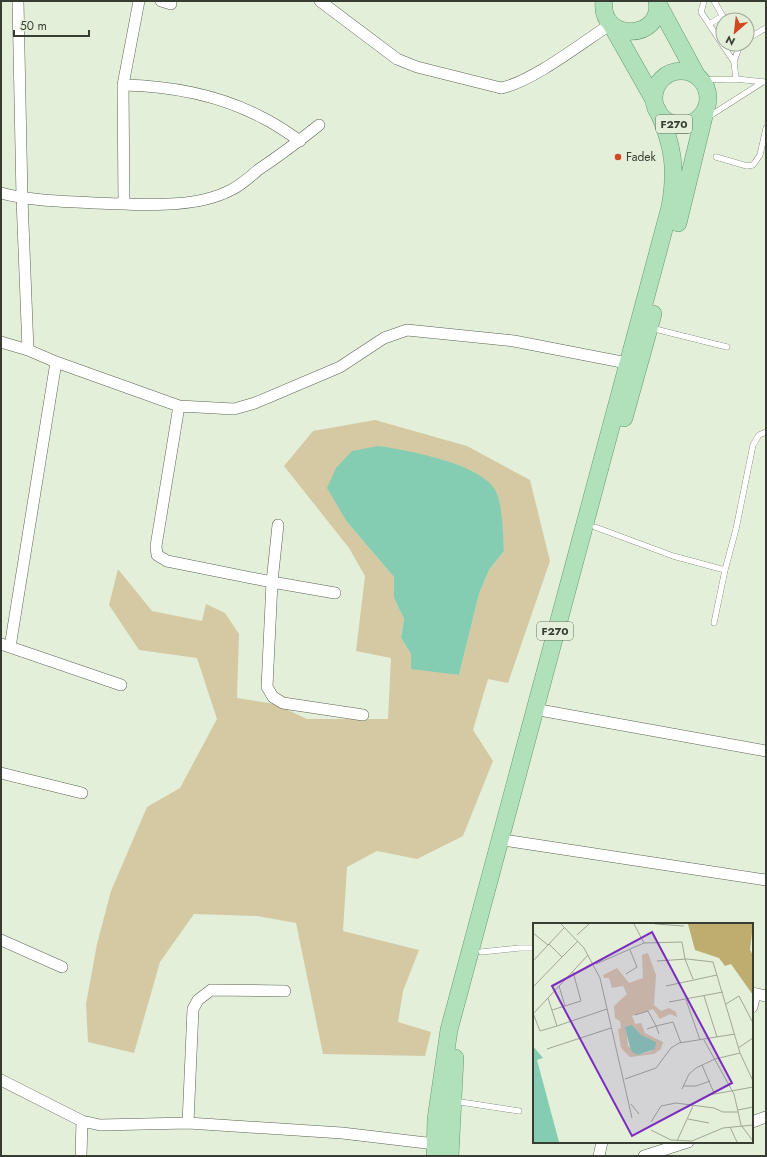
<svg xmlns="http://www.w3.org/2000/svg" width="767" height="1157" font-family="Jost,sans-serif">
<rect width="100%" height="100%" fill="#e3efd9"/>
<path fill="#d5c9a4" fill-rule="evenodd" d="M375,420L467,446L530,480L550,561L508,683L488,679L473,730L493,761L463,836L417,859L377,851L347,867L343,931L419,950L403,991L398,1022L431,1032L425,1056L323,1054L296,923L257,916L194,914L160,962L134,1053L88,1042L86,1004L97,944L111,891L147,807L180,788L217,719L197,658L139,650L109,605L118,569L152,611L202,621L206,604L225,613L239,634L237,698L275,704L307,719H388L391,658L356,651L365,576L349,548L284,466L313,431ZM501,511L504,551L489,570L479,594L459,675L411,668V654L401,638L404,619L394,598V577L347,522Z"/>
<path fill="#85cdb2" d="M378,446C407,450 477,463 494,488C503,501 503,535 504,551L489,570L479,594L459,675L411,669V654L401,638L404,619L394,598V577L347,522L327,488L336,468L352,451Z"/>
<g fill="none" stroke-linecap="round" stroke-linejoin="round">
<defs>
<path id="service" d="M704,1L701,12L734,62
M714,1L725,20
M709,24L723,16
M747,39L766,28
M736,79L734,62L740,44
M702,80L736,79L764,82
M708,117L763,82
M716,157L747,166L753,165L760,155L766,128
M651,328L727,347
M595,527L673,556L725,570
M714,623L725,570L736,529L753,445L759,435L766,432
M481,952L519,948H534
M454,1101L519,1111"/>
<path id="minor" d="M18,1L22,198L28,350
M161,1L171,4
M320,1L397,59L417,67L501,88C532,82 583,42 611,24
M123,85C171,86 220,95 263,118C276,124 288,133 300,141
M1,193C32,201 62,201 94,203C136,204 193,210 231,190C241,185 250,177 258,170C279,156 299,141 319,125
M124,204L123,85L139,1
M1,342L28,350L56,362L179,406L234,409L255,403L340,367L384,338L407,330L514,341L627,363
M179,406L156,546L157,555L167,561L272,582L267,687L273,697L283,703L363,715
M278,525L272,582L335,593
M1,644L121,685
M10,647L56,362
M545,711L766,751
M1,773L82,793
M510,841L766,880
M1,940L62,967
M752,993L766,996
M752,1007L755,994
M1,1080L82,1121L100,1125L188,1123L342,1133L435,1144
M752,1122L766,1117
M188,1123L193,1009L198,1000L211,990L285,991
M81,1156L82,1121
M599,1156L602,1142
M644,1156L688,1142"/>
<path id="primary" d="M604,1C599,43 664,40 657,1
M658,4L697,76
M611,24L654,100
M654 98a27 27 0 1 1 54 0a27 27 0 1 1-54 0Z
M678,223L706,108
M624,418L653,314
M435,1156L436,1119L449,1030L670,207C677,169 673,144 657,109
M450,1156L455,1058"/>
</defs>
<use href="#service" stroke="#5a6452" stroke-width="6"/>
<use href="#minor" stroke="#5a6452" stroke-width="12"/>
<use href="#primary" stroke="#649b6e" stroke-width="18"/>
<use href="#service" stroke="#fff" stroke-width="5.5"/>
<use href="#minor" stroke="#fff" stroke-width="11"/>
<use href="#primary" stroke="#b0e1bb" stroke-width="17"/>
</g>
<circle fill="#d04722" stroke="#e3efd9" stroke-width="1.5" cx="618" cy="157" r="4"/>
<g text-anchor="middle" stroke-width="4" stroke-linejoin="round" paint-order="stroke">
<g fill="#e3efd9" stroke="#6b7266" stroke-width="1">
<rect x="656" y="115" width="36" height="18" rx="3"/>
<rect x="537" y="622" width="36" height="18" rx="3"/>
</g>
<g font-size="11" font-weight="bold" fill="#383d34">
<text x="674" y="128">F270</text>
<text x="555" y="635">F270</text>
</g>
<g font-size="12" fill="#383d34" stroke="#e3efd9" text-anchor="start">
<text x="626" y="161">Fadek</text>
</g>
</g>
<g transform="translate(533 923)">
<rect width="220" height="220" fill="#e3efd9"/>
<path d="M115,30L123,52L121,82L128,88L136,85L143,89L144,94L137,91L127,96L120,86L99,93L102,101L108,100L112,110L130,119L128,126L121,131L97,134L88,125L85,106L88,105L87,98L82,95L81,83L94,71L90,63L79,65L76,55H71L70,52L84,45L96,60L110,55L109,32ZM100,103L106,110L119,128L105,132L95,123L93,104Z" fill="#d5c9a4" fill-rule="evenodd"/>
<path d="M155,1H220L217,27L220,32V72L198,41L192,43L186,35L162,27Z" fill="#bfac6f"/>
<path d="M99,102L108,112L123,119L122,126L105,132L98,128L92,104ZM0,123L10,135L4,137L26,219H0Z" fill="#85cdb2"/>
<path fill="none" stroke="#9fa897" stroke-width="1" d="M28,1L51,25L67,55L99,195M101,1L111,20M122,1L151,3M0,10L15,22M44,12L56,1M29,34L45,18M0,38L31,5M124,38L154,36L180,39L207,130L220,158M63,41L111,20L149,19L152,36L160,56M93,51L104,44L97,27M26,63L32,83M133,63L184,52M0,64L29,34L16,21M171,73L184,114M15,75L24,103L74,86M153,77L167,117M136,79L190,69M193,81L206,73L220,100M19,87L48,78L40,49M0,90L7,108L24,103M0,91L55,32M102,92L115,88L123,103L140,99L148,120M114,106L123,103L126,111M171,117L201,171L208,202M205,125L220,115M14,126L78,105M169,142L181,170M92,156L123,145L138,125L146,120L202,111M150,163H163L177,158M149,166L156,151L163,145L182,136L207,130M176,172L220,164M98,181L106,191M205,187L220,184M155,196L176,200M118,199L128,183L143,180L181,185L190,189H205M208,202L220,218M197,204L204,219M118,207L138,217L159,218L190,205L220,202M144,218L160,183"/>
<path fill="#7b2cbf" fill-opacity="0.15" stroke="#7b2cbf" stroke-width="2" d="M119,9L199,160L99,213L19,63Z"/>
<rect width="220" height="220" fill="none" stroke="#383d34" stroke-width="2"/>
</g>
<rect width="767" height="1157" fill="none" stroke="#383d34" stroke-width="4"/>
<g transform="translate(735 32) rotate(208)"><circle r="19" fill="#e3efd9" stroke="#9fa897"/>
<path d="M0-3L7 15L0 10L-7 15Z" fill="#d04722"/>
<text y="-6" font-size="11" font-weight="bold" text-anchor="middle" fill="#383d34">N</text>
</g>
<path d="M14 30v6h75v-6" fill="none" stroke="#383d34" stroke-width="2"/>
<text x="20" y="30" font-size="12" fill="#383d34" stroke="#e3efd9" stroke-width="3" paint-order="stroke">50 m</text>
</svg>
